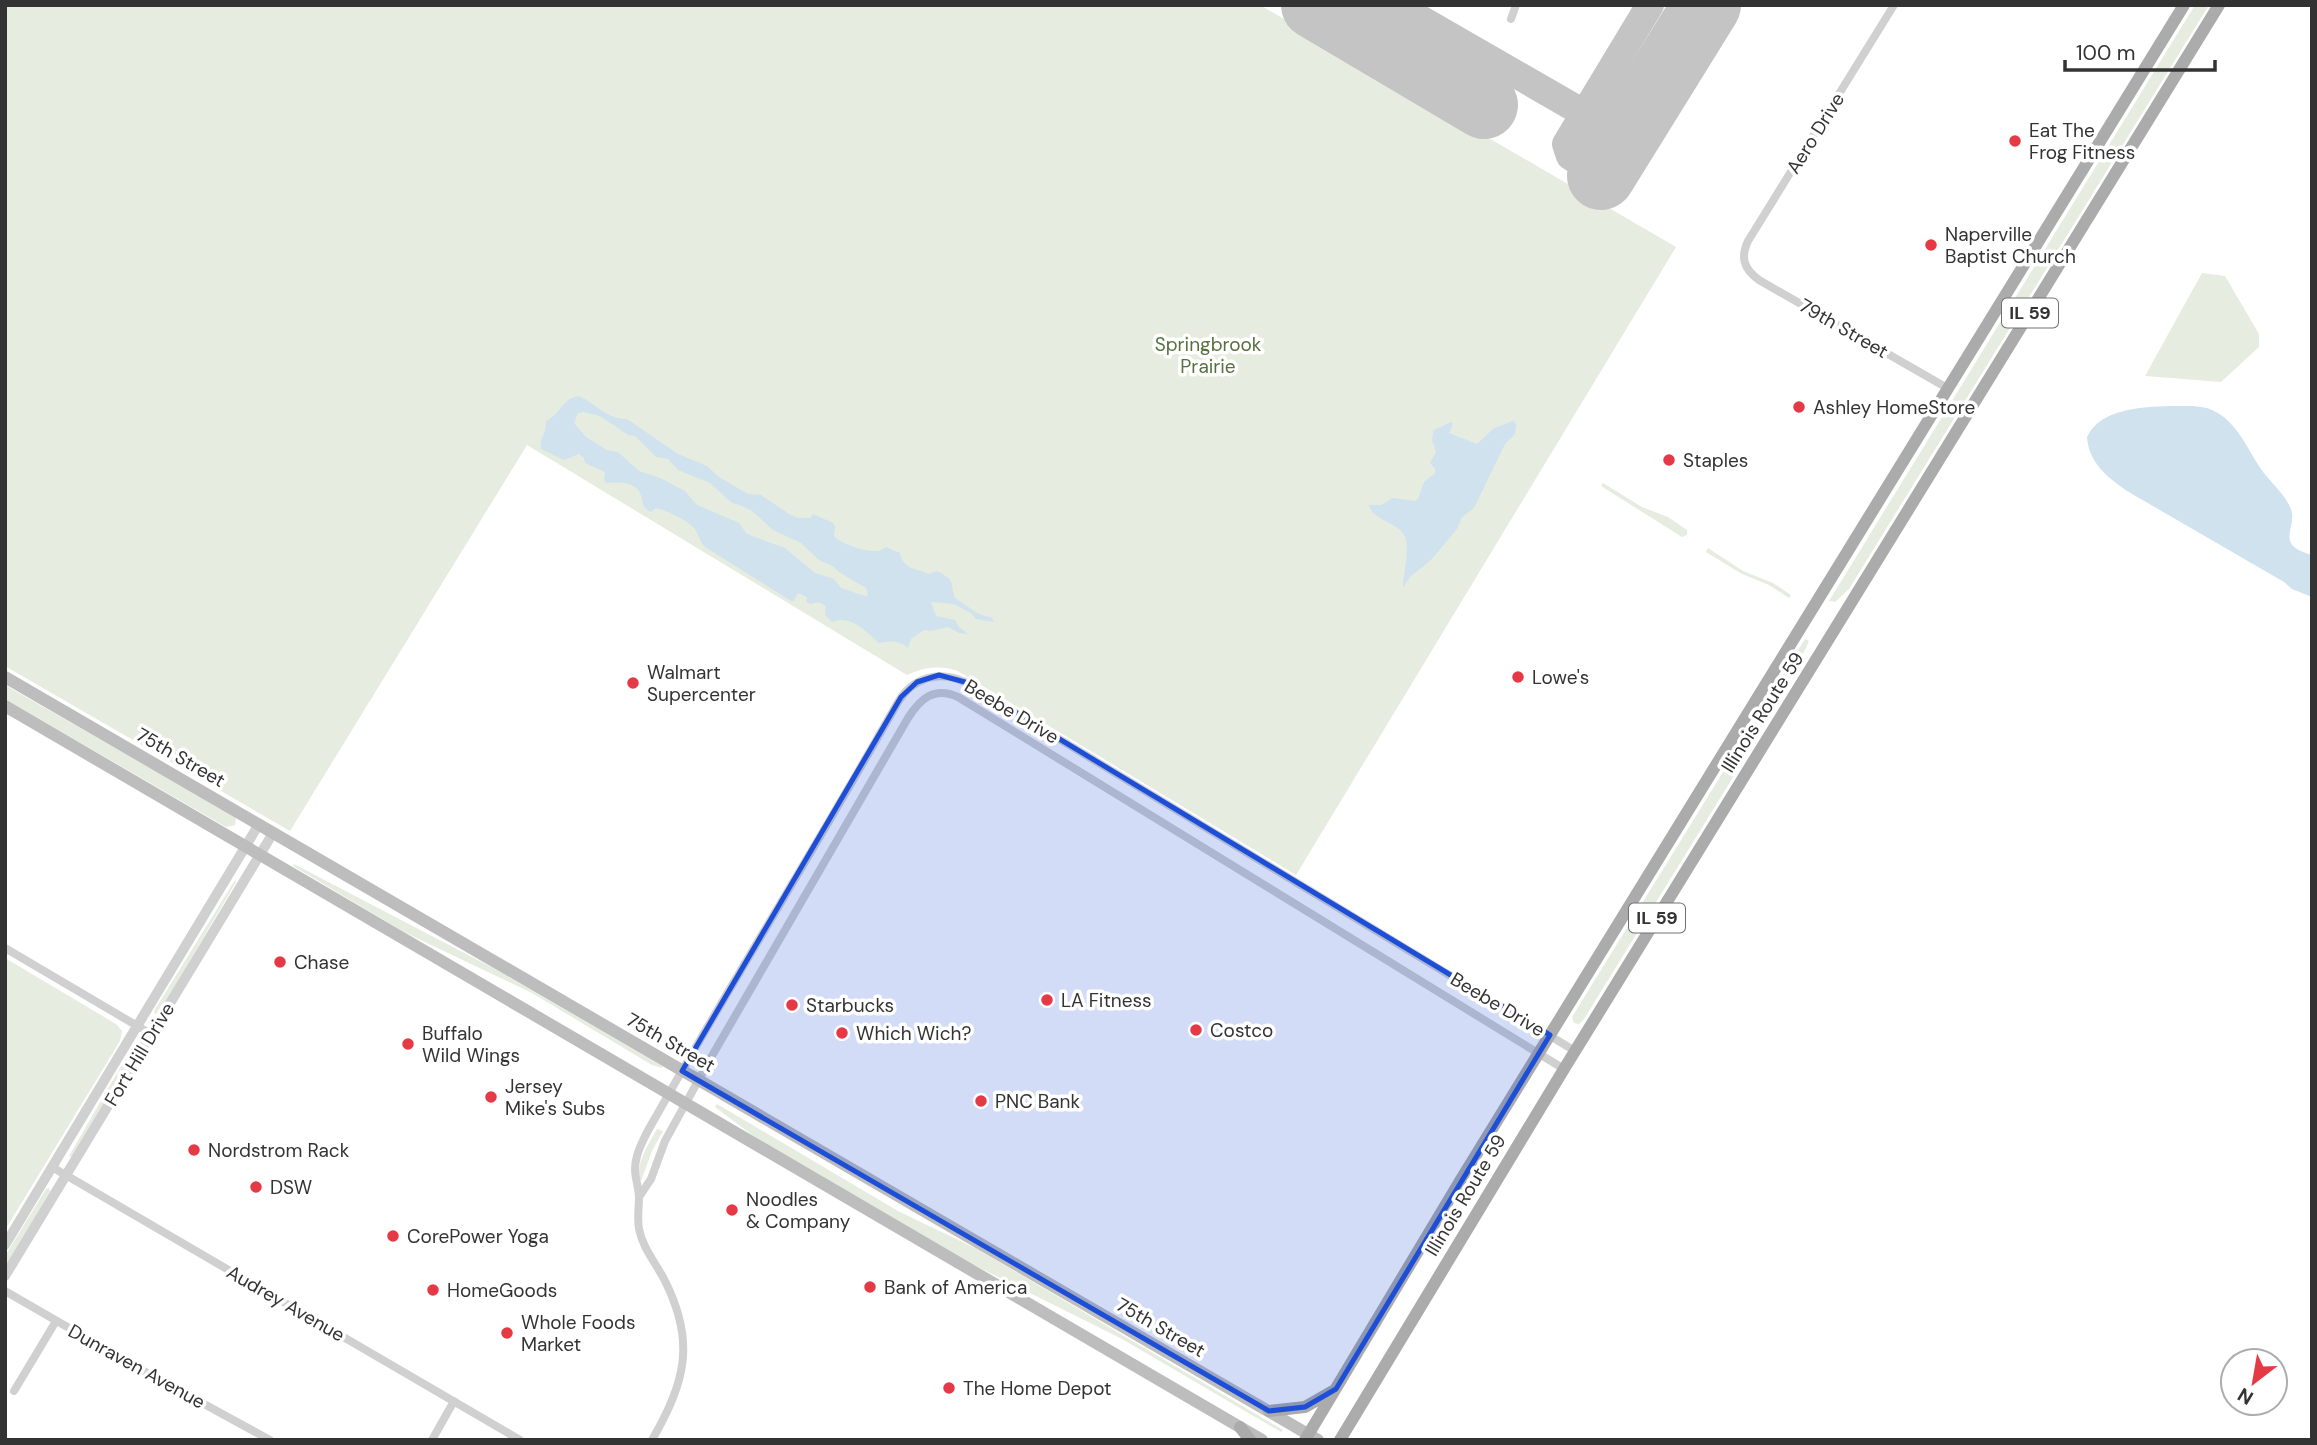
<svg xmlns="http://www.w3.org/2000/svg" width="2317" height="1445" font-family="'DM Sans',sans-serif">
<rect width="100%" height="100%" fill="#fff"/>
<path fill="#e6ecdf" d="M5,5H1260L1676,247L1296,875L958,671C939,665 925,667 907,675L527,445L290,831L5,666Z
M2195,5H2209L1849,589L1835,602L1829,601Z
M2202,273L2225,276L2259,334V347L2221,382L2145,376Z
M1603,483L1642,507L1668,517L1687,530V535L1682,537L1601,486Z
M1708,548L1743,571L1773,583L1791,595L1789,598L1769,585L1742,574L1706,552Z
M1805,639L1809,641L1806,648L1735,774L1584,1019L1579,1024L1574,1023L1572,1017Z
M5,685L234,816L236,819L235,825L226,827L5,699Z
M294,864L493,968L662,1066V1068L652,1065L532,993L406,933L293,866Z
M235,880L236,882L159,1013L155,1014L154,1011Z
M5,958L116,1024L122,1031L120,1041L5,1230Z
M134,1049L136,1051L72,1157L69,1156L128,1054Z
M717,1104L898,1211L977,1249L1283,1430L1281,1432L1122,1339L974,1265L760,1141L715,1107Z
M657,1129L663,1131L652,1151L641,1181C634,1166 649,1143 657,1129Z
M49,1188L50,1192L5,1267V1256L46,1189Z"/>
<path fill="#cfe2ee" fill-rule="evenodd" d="M578,396C595,402 605,419 627,419L678,454L707,466L719,477L748,494L761,495L789,514L798,518H810L813,514L833,523L835,526L834,536C840,544 866,552 876,551C880,551 883,549 886,547L900,553C903,570 917,568 928,574L937,571C956,581 949,580 955,598L977,613L992,618L994,622L976,619L971,613L954,604L931,602L936,616L955,620L959,627L968,634L959,633L948,627L931,631L924,630L911,639L908,648C899,640 890,641 879,643C867,632 850,614 832,622L825,615L826,607C820,601 818,602 810,604L806,601L807,597L798,593L794,601H791L705,547C699,541 699,533 693,527C686,519 667,511 656,508L651,512C640,507 644,502 640,493C635,481 617,482 607,483L604,480L605,472L585,463L584,458L579,454L564,460L541,449C539,438 547,432 546,421C560,415 562,399 578,396ZM583,412L600,416L628,435L635,436L656,457L668,459L678,470L710,483L732,503L740,505L752,511L773,530L801,543L819,560L833,566L839,572L866,588L868,595L865,596L841,588L834,579L815,573L785,548L752,536L746,533L739,523L697,505L685,491L660,478L639,471L618,452L607,450L586,437L574,423L578,413Z
M2193,406C2200,407 2208,407 2214,411C2237,422 2248,450 2261,469C2270,482 2285,494 2291,509C2298,527 2273,545 2312,555V597L2292,589L2284,582L2127,491C2107,477 2089,463 2087,437C2102,403 2162,406 2193,406Z
M1513,421L1516,424L1515,434L1505,444L1474,508L1462,517L1457,529L1431,560L1411,576L1403,587C1403,574 1410,550 1405,537C1399,522 1373,521 1369,505H1381L1393,498L1415,501L1418,499L1424,482L1435,473V469L1430,463L1436,452L1432,440L1434,430L1451,422L1453,424L1449,433L1477,444L1494,428Z"/>
<g fill="none" stroke-linecap="round" stroke-linejoin="round">
<path stroke="#c4c4c4" stroke-width="28" d="M1396,5L1625,137
M1601,176L1570,156L1566,144L1650,5"/>
<path stroke="#c4c4c4" stroke-width="68" d="M1315,5L1484,105
M1601,176L1707,5"/>
<path stroke="#d0d0d0" stroke-width="8" d="M1894,5L1748,241C1740,258 1744,269 1759,280L1949,389
M1511,19L1516,5
M5,948L151,1034
M52,1167L520,1440
M639,1197L651,1179L665,1141L709,1061L908,718C920,699 934,686 958,697L1564,1069
M5,1291L140,1369L270,1440
M14,1391L56,1321
M432,1440L454,1401
M652,1440C685,1382 696,1343 665,1281C656,1263 643,1249 639,1229C637,1218 639,1208 639,1197C638,1181 632,1173 637,1156C641,1141 650,1127 658,1113C675,1082 693,1052 711,1021C773,915 837,810 898,702C913,677 939,670 965,682L1575,1051"/>
<path stroke="#d0d0d0" stroke-width="10" d="M5,1245L259,824
M5,1276L273,833"/>
<path stroke="#bdbdbd" stroke-width="12" d="M5,677L1318,1440
M5,706L1262,1440"/>
<path stroke="#ababab" stroke-width="12" d="M1269,1411L1305,1407L1333,1391
M1240,1427L1250,1440
M1305,1440L1460,1181L2184,5
M1340,1440L1564,1069L2219,5"/>
</g>
<path fill="#1d4ed8" fill-opacity="0.2" stroke="#1d4ed8" stroke-width="5" stroke-linejoin="round" d="M939,675L965,682L1550,1035L1336,1389L1305,1407L1269,1411L682,1071L901,697L917,682Z"/>
<g fill="#e63946" stroke="#fff" stroke-width="2.5">
<circle cx="2015" cy="141" r="7"/>
<circle cx="1931" cy="245" r="7"/>
<circle cx="1799" cy="407" r="7"/>
<circle cx="1669" cy="460" r="7"/>
<circle cx="1518" cy="677" r="7"/>
<circle cx="633" cy="683" r="7"/>
<circle cx="280" cy="962" r="7"/>
<circle cx="1047" cy="1000" r="7"/>
<circle cx="792" cy="1005" r="7"/>
<circle cx="1196" cy="1030" r="7"/>
<circle cx="842" cy="1033" r="7"/>
<circle cx="408" cy="1044" r="7"/>
<circle cx="491" cy="1097" r="7"/>
<circle cx="981" cy="1101" r="7"/>
<circle cx="194" cy="1150" r="7"/>
<circle cx="256" cy="1187" r="7"/>
<circle cx="732" cy="1210" r="7"/>
<circle cx="393" cy="1236" r="7"/>
<circle cx="870" cy="1287" r="7"/>
<circle cx="433" cy="1290" r="7"/>
<circle cx="507" cy="1333" r="7"/>
<circle cx="949" cy="1388" r="7"/>
</g>
<g text-anchor="middle" stroke-width="7" stroke-linejoin="round" paint-order="stroke">
<g fill="#fff" stroke="#707070" stroke-width="2">
<rect x="2002" y="298.5" width="56" height="29" rx="5"/>
<rect x="1629" y="903.5" width="56" height="29" rx="5"/>
</g>
<g font-size="18" font-weight="bold" fill="#333">
<text x="2030" y="319">IL 59</text>
<text x="1657" y="924">IL 59</text>
</g>
<g font-size="19" fill="#333" stroke="#fff" text-anchor="start">
<text x="2029" y="137">Eat The<tspan x="2029" dy="22">Frog Fitness</tspan></text>
<text x="1945" y="241">Naperville<tspan x="1945" dy="22">Baptist Church</tspan></text>
<text x="1813" y="414">Ashley HomeStore</text>
<text x="1683" y="467">Staples</text>
<text x="647" y="679">Walmart<tspan x="647" dy="22">Supercenter</tspan></text>
<text x="1532" y="684">Lowe's</text>
<text x="294" y="969">Chase</text>
<text x="1061" y="1007">LA Fitness</text>
<text x="806" y="1012">Starbucks</text>
<text x="1210" y="1037">Costco</text>
<text x="422" y="1040">Buffalo<tspan x="422" dy="22">Wild Wings</tspan></text>
<text x="856" y="1040">Which Wich?</text>
<text x="505" y="1093">Jersey<tspan x="505" dy="22">Mike's Subs</tspan></text>
<text x="995" y="1108">PNC Bank</text>
<text x="208" y="1157">Nordstrom Rack</text>
<text x="270" y="1194">DSW</text>
<text x="746" y="1206">Noodles<tspan x="746" dy="22">&amp; Company</tspan></text>
<text x="407" y="1243">CorePower Yoga</text>
<text x="884" y="1294">Bank of America</text>
<text x="447" y="1297">HomeGoods</text>
<text x="521" y="1329">Whole Foods<tspan x="521" dy="22">Market</tspan></text>
<text x="963" y="1395">The Home Depot</text>
</g>
<g font-size="19" fill="#333" stroke="#fff">
<text transform="translate(1815 133) rotate(-58)" y="7">Aero Drive</text>
<text transform="translate(1844 328) rotate(30)" y="7">79th Street</text>
<text transform="translate(1012 711) rotate(31)" y="7">Beebe Drive</text>
<text transform="translate(1762 712) rotate(-58)" y="7">Illinois Route 59</text>
<text transform="translate(181 757) rotate(30)" y="7">75th Street</text>
<text transform="translate(1498 1004) rotate(31)" y="7">Beebe Drive</text>
<text transform="translate(671 1042) rotate(30)" y="7">75th Street</text>
<text transform="translate(139 1054) rotate(-59)" y="7">Fort Hill Drive</text>
<text transform="translate(1465 1195) rotate(-59)" y="7">Illinois Route 59</text>
<text transform="translate(286 1303) rotate(30)" y="7">Audrey Avenue</text>
<text transform="translate(1161 1327) rotate(30)" y="7">75th Street</text>
<text transform="translate(137 1366) rotate(29)" y="7">Dunraven Avenue</text>
</g>
<g font-size="19" fill="#56703f" stroke="#fff">
<text x="1208" y="351">Springbrook<tspan x="1208" dy="22">Prairie</tspan></text>
</g>
</g>
<rect width="2317" height="1445" fill="none" stroke="#333333" stroke-width="14"/>
<g transform="translate(2254 1382) rotate(211)"><circle r="33" fill="#ffffff" stroke="#adadad" stroke-width="2"/>
<path d="M0-5L12 26L0 18L-12 26Z" fill="#e63946"/>
<text y="-10" font-size="19" font-weight="bold" text-anchor="middle" fill="#333333">N</text>
</g>
<path d="M2065 60v10h150v-10" fill="none" stroke="#333333" stroke-width="3.5"/>
<text x="2076" y="60" font-size="21" fill="#333333" stroke="#ffffff" stroke-width="5" paint-order="stroke">100 m</text>
</svg>
